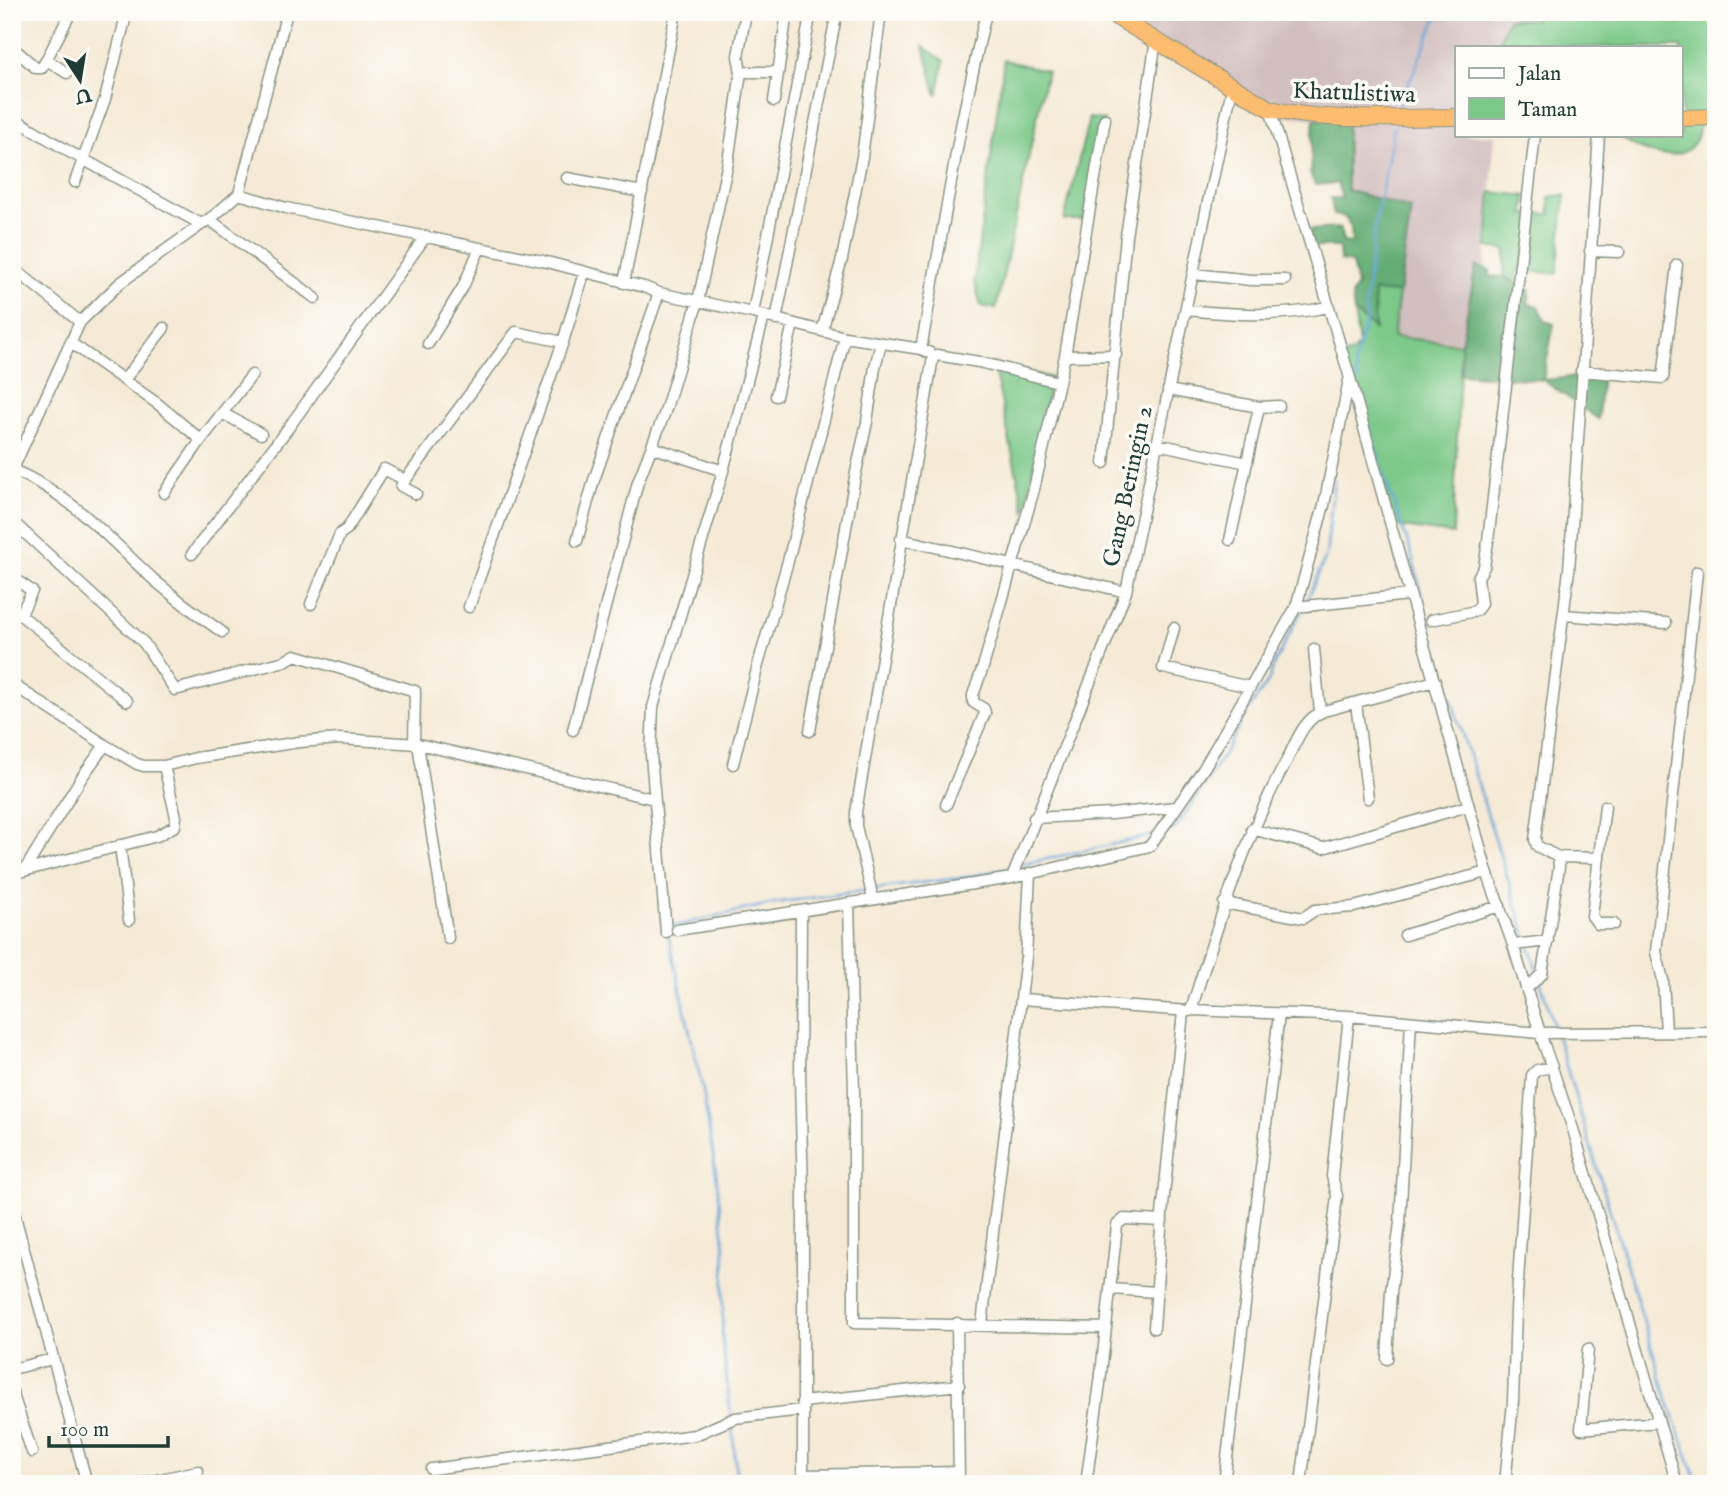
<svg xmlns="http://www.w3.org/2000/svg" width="1728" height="1496" font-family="'IM FELL English',serif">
<rect width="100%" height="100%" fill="#fdfcf7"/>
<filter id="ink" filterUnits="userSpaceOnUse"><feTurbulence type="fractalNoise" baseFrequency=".0143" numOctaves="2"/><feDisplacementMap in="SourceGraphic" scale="14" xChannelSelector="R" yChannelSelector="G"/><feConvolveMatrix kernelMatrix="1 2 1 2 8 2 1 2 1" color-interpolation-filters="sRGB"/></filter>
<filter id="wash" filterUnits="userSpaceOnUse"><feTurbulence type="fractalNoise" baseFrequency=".00686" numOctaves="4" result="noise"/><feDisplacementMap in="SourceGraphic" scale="28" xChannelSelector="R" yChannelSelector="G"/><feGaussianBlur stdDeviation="1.57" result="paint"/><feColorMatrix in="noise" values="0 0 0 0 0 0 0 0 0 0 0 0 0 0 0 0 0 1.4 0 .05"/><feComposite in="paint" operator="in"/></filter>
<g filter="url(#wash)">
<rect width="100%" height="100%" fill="#f5ead5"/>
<path fill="#d2bfbf" d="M1100,12H1536L1535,20H1508L1497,47H1457V135H1495L1485,267L1476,266L1461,344L1393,337L1411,209L1347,190L1346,121L1283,116L1237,102L1211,78L1158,39Z"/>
<path fill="#7bc989" stroke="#4d835e" stroke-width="2" d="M1536,12H1716V115L1700,116C1699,122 1700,132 1697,138C1683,168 1637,153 1620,135H1681V47H1497L1508,19L1535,20Z
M924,47L944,61L937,96Z
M1004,60L1047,71L996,309L981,306L974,281Z
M1089,118L1104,120L1084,220H1064Z
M1491,192L1526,196L1524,214H1550L1549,197L1565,195L1557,274L1520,270L1516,282L1504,277L1506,250L1487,247Z
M1374,291L1399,293L1393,337L1461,344L1453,534L1389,525L1343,356L1352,353L1359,345L1354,312L1374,328Z
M993,363L1051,378L1025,513Z"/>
<path fill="#64ad75" stroke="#427554" stroke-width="2" d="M1314,119L1347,120V190L1411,209L1399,293L1374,291L1375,329L1354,312L1352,295L1357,285L1352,263L1340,261L1339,247H1313L1309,230L1340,228L1343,242L1352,243L1351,227L1345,217L1333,215L1331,198H1342L1337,183L1315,185L1310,173Z
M1476,266L1490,270V276L1504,277L1530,290L1528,304L1538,306L1545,321L1554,324L1543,380L1602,374L1598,419L1543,380L1461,374V344Z"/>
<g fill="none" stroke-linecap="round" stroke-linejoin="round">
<path stroke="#69a6db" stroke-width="2.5" d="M1398,109L1439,12
M1357,385L1355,359L1367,319L1365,305L1376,219L1394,127
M1363,404L1384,476L1410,549L1435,647L1527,940
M1305,604L1326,556L1334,479
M1164,833L1176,828L1224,754L1245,715L1268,682L1275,662L1302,610
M1020,865L1154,835
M875,889L967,877L1014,867
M670,927L774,903L869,890
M668,933L703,1091L716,1173L725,1249L722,1337L731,1418
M1529,946L1538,973
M1540,980L1555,1030
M1557,1036L1666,1395L1698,1484
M732,1424L737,1484"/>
</g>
</g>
<g filter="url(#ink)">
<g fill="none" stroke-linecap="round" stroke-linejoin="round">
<defs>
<path id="minor" d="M12,47L36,68H42L71,12
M47,60L67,73
M741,72H778
M774,101L787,12
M1270,109L1352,385L1487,872L1513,945L1540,1033L1573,1129L1677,1484
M12,117L68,151L201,224
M567,178L642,192
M75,182L105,99L127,12
M239,194L286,208L543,261L644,287L659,293L753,313L845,337L921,349L930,353L933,357L937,355L979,362L1058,382
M209,219L315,298
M1590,251L1619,252
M12,267L80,322
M1193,274L1251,280H1285
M624,283L676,12
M1186,310C1234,315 1281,317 1328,307
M753,313L811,12
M776,320L837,12
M822,331L842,259L862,157L881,12
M71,343L158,404L201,440
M428,344L463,287L480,248
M921,349L962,121L986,12
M1065,356L1116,355
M1581,371L1663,378L1677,265
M124,380L164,328
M1349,380L1324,505L1296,607L1409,595
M1168,390L1259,407L1279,406
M776,396L793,324
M222,413L261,434
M1157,444L1247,463
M652,447L723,471
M1104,463L1126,236L1156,40
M13,470C71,494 108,538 153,579C175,598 199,616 222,632
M12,471L80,322L120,283L216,214L239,194L287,12
M164,493L201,440L252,375
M416,494L401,486L516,332L563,342L584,273
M12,521L144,643L175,690L285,661L295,655L415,691L414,744
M901,539L1126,592
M1230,540L1259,407
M577,541L594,480L659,293
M192,554L289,427L426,236
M12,577L32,591L22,612V616L127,701
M311,604L340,534L347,529L384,469L405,480
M469,607L563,342
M1564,615L1666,623
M1431,620L1476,611L1481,604L1478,577L1484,567L1488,541L1535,135
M1174,628L1163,668L1250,687
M1314,649L1320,712
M1435,681L1324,711C1304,718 1296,742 1287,760C1244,839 1218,924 1191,1010L1349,1016L1540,1033L1716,1032
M12,684L105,745L137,764L144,766H164L196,758L299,742L340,739L418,744L654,799
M1356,703L1368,798
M573,730L638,482L665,412L698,301L728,162L741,72L738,56L746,12
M810,731L855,477L867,422L875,367L881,343
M418,744L448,938
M733,764L758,665L788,561L845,337
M946,805L985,713L984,709L973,702V695L983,667L1033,493L1065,356L1105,119
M1605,806L1592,916L1598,924H1614
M1034,818L1112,814L1175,807
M1252,829L1323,848L1468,806
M120,845L129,920
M1558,857L1599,858
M24,871L82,777L105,745
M12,874L157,836L175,826L176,817L164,766
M1012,878L1126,592L1232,88
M873,899L856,826V812L933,357
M1224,903L1303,918L1315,910L1354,907L1487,872
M849,904L854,1092V1323L1106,1328
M801,911L800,1077L803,1194V1484
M677,930L1012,878L1150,846L1204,768L1296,607
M666,932L651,755L653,707L723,471L764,317
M1405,935L1500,906
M1513,945L1548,941
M1526,989L1542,974L1559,867L1558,857L1537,846L1535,840L1569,570L1599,135
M1021,999L1189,1011
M1666,1031L1663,980L1656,952L1697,572
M12,1205L87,1484
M1110,1289L1157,1292
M957,1323L959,1484
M982,1324L1026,957L1030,873
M1154,1328L1162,1215L1183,1012
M1588,1349L1581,1429L1658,1422
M1387,1359L1391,1292L1400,1223L1411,1022
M12,1369L53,1359
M12,1392L32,1452
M802,1402L959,1385
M431,1469L695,1435L735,1418L802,1410
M803,1475L959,1472
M70,1484H88
M138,1484L198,1471
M1086,1484L1100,1383L1117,1225L1124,1219L1162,1221
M1224,1484L1279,1014
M1301,1484L1337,1196L1332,1176L1349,1016
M1505,1484L1513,1402L1516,1310L1532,1075L1537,1070L1552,1067"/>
<path id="highway" d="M1108,12L1270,109C1331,123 1395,117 1457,117
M1681,118L1716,117"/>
</defs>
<use href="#minor" stroke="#8a9484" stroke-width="13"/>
<use href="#highway" stroke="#8a9484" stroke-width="18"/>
<use href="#minor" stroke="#fff" stroke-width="10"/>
<use href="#highway" stroke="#fcbd6f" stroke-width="16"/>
</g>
</g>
<g text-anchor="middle" stroke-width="7" stroke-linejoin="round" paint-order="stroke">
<g font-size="24" fill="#1f3d34" stroke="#fdfcf7">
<text transform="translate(1354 92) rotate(2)" y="8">Khatulistiwa</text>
<text transform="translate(1127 486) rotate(-78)" y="8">Gang Beringin 2</text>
</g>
</g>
<rect width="1728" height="1496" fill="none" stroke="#fdfcf7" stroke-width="42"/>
<rect x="1455" y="46" width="228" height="91" fill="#fdfcf7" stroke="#a4b0a9" stroke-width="2"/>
<rect x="1469" y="68" width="35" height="10" fill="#ffffff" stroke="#a4b0a9" stroke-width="2"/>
<text x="1518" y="80" font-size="21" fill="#1f3d34">Jalan</text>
<rect x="1469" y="98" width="35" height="21" fill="#7bc989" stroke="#a4b0a9" stroke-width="2"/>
<text x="1518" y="116" font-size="21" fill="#1f3d34">Taman</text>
<g transform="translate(80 80) rotate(168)" stroke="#fdfcf7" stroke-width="5" paint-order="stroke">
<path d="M0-5L12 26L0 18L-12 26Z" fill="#1f3d34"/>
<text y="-10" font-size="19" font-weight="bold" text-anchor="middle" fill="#1f3d34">U</text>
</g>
<path d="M49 1436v10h119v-10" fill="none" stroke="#1f3d34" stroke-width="3.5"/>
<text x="60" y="1436" font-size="21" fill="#1f3d34" stroke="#fdfcf7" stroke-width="5" paint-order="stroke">100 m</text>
</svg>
